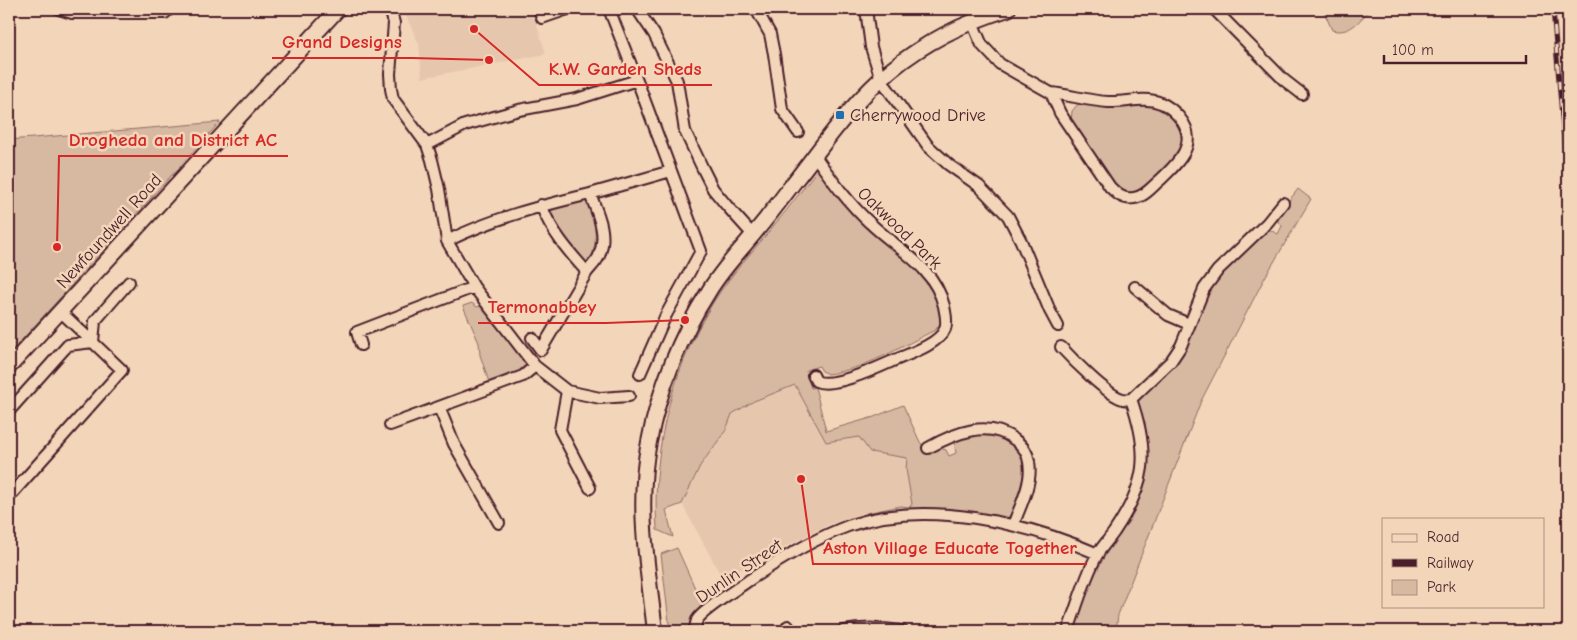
<svg xmlns="http://www.w3.org/2000/svg" width="1577" height="640" font-family="'Comic Neue',sans-serif">
<rect width="100%" height="100%" fill="#f3d6b9"/>
<filter id="ink" filterUnits="userSpaceOnUse"><feTurbulence type="fractalNoise" baseFrequency=".02" numOctaves="2"/><feDisplacementMap in="SourceGraphic" scale="10" xChannelSelector="R" yChannelSelector="G"/><feConvolveMatrix kernelMatrix="1 2 1 2 8 2 1 2 1" color-interpolation-filters="sRGB"/></filter>
<g filter="url(#ink)">
<path fill="#e6c7ae" d="M404,9H532L546,54L422,78L419,44L404,12Z
M795,385L826,442L859,437L870,452L908,457L912,504L910,507L901,506L856,515L828,525L773,553L767,554L740,570L726,585L682,504L700,466L725,430L732,414L754,401Z"/>
<path fill="#d7b8a1" stroke="#906c66" d="M1323,9H1370C1360,21 1349,35 1332,30Z
M1084,102L1155,104L1169,113L1177,123L1184,136L1183,143L1170,162L1143,190L1128,193L1122,190L1114,185L1101,165L1071,122L1072,111L1078,104Z
M220,122L9,354V140Z
M817,170L824,172L932,282L942,317L940,324L935,330C903,346 863,370 827,374L822,371L819,366L806,370L811,388L815,387L826,431L874,417L903,405L920,442L929,454L940,448L946,450L949,456L956,453L955,447L956,441C971,425 1016,436 1024,456C1029,468 1022,482 1018,494C1016,502 1015,513 1007,518L949,511L867,517L866,513L901,506L910,507L912,504L906,469L907,458L870,452L859,437L826,442L795,385L754,401L732,414L726,430L700,466L682,504L666,510L673,537L657,530C651,446 674,359 722,289C738,266 758,246 775,224C790,207 803,188 817,170Z
M1298,189L1311,199L1264,279L1201,401L1118,615L1116,631H1073L1089,585L1142,488L1147,467L1148,446L1145,422L1139,409L1138,402L1171,369L1180,355L1205,297L1216,278L1265,231L1270,230L1278,234L1282,226L1278,222V215Z
M588,200C596,228 599,238 589,265L577,254L550,218L553,207Z
M472,303L477,307L480,306L529,365L524,373L490,385L480,355L479,343L463,306Z
M677,548L703,606C695,612 690,622 689,631H670L661,554Z"/>
<g fill="none" stroke-linecap="round" stroke-linejoin="round">
<defs>
<path id="street" d="M59,9L72,13H165L169,9
M390,9L394,23L390,74L391,89L393,99L427,145L432,160L439,189L447,241L474,287L535,366L567,391L600,398L629,396
M539,9L542,18L568,9
M637,9L654,34L677,81L685,131L702,167L713,189L727,206L753,235
M756,9L770,34L774,54L782,109L798,132
M866,9L871,47L881,79L928,146L949,165L979,186L1008,216L1021,241L1050,311L1058,326
M1214,9L1284,80L1302,94
M972,22L982,45L1000,64L1051,93
M637,80L701,251L666,315L640,374
M1051,93C1070,95 1089,101 1108,102C1127,103 1143,96 1161,103C1168,106 1174,111 1179,117C1201,143 1177,164 1159,181C1151,188 1144,197 1134,198C1123,200 1117,194 1110,187L1060,113Z
M427,145L465,125L519,110L577,99L637,80L609,9
M590,194L671,171
M447,241C494,218 540,206 590,194C598,214 608,234 599,256C597,261 591,267 587,272C568,251 551,231 541,205
M1135,287L1168,315L1189,324
M532,338L541,350L587,272
M361,345L357,332L474,287
M1061,347C1072,359 1108,396 1123,399C1126,400 1128,399 1131,399
M813,375L816,381C833,389 877,368 895,360C909,354 939,344 945,329C948,321 945,313 944,306C934,266 898,250 870,223C848,203 832,180 815,156
M567,391L560,430L590,488
M1131,399L1171,361L1181,346L1204,289L1218,270L1267,223L1283,203
M439,407L454,444L499,523
M9,411L68,345L93,342L95,321L129,282
M390,425L523,376L535,366
M928,448C955,433 988,419 1015,440C1022,445 1028,453 1029,462C1033,482 1020,507 1013,525
M9,497L122,370L61,312
M788,626L791,631
M695,631C695,628 696,623 697,620C703,610 737,589 748,581C776,562 816,538 848,526C925,499 1025,522 1098,554
M843,631C863,627 882,628 902,631
M1068,631C1077,605 1085,577 1098,553C1103,546 1109,539 1114,532C1147,483 1150,454 1131,399"/>
<path id="secondary" d="M9,367L338,9
M655,631C648,569 636,505 649,442C659,390 680,336 709,291C721,271 737,254 752,236C767,218 781,200 795,181C825,143 853,101 891,70C925,42 966,22 1008,9"/>
</defs>
<use href="#street" stroke="#4a1f2b" stroke-width="14"/>
<use href="#secondary" stroke="#4a1f2b" stroke-width="18"/>
<use href="#street" stroke="#f3d6b9" stroke-width="10"/>
<use href="#secondary" stroke="#f3d6b9" stroke-width="14"/>
<defs>
<path id="rail" d="M1553,9L1568,190
M1566,631L1568,612"/>
</defs>
<use href="#rail" stroke="#4a1f2b" stroke-width="5"/>
<use href="#rail" stroke="#f3d6b9" stroke-width="3" stroke-dasharray="9" stroke-linecap="butt"/>
</g>
</g>
<rect fill="#1f6fb2" stroke="#f3d6b9" stroke-width="2" x="835" y="110" width="10" height="10" rx="2.5"/>
<g text-anchor="middle" stroke-width="5" stroke-linejoin="round" paint-order="stroke">
<g font-size="18" fill="#4a1f2b" stroke="#f3d6b9" text-anchor="start">
<text x="850" y="121">Cherrywood Drive</text>
</g>
<g font-size="18" fill="#4a1f2b" stroke="#f3d6b9">
<text transform="translate(900 228) rotate(44)" y="6">Oakwood Park</text>
<text transform="translate(109 231) rotate(-48)" y="6">Newfoundwell Road</text>
<text transform="translate(739 571) rotate(-34)" y="6">Dunlin Street</text>
</g>
</g>
<path fill="none" stroke="#d62828" stroke-width="2" d="M489 60L412 58H272M474 29L539 85H712M57 247L59 156H288M685 320L606 323H478M801 479L813 564H1087"/>
<g fill="#d62828" stroke="#f3d6b9" stroke-width="2">
<circle cx="489" cy="60" r="5"/>
<circle cx="474" cy="29" r="5"/>
<circle cx="57" cy="247" r="5"/>
<circle cx="685" cy="320" r="5"/>
<circle cx="801" cy="479" r="5"/>
</g>
<g font-size="19" text-anchor="middle" font-weight="bold" fill="#d62828" stroke="#f3d6b9" stroke-width="5" stroke-linejoin="round" paint-order="stroke">
<text x="342" y="48">Grand Designs</text>
<text x="625" y="75">K.W. Garden Sheds</text>
<text x="173" y="146">Drogheda and District AC</text>
<text x="542" y="313">Termonabbey</text>
<text x="950" y="554">Aston Village Educate Together</text>
</g>
<rect width="1577" height="640" fill="none" stroke="#f3d6b9" stroke-width="30"/>
<rect x="15" y="15" width="1547" height="610" fill="none" stroke="#4a1f2b" stroke-width="2" filter="url(#ink)"/>
<rect x="1382" y="518" width="162" height="90" fill="#f3d6b9" stroke="#af8d80"/>
<rect x="1392" y="534" width="25" height="8" fill="#f3d6b9" stroke="#af8d80"/>
<text x="1427" y="542" font-size="15" fill="#4a1f2b">Road</text>
<rect x="1392" y="559" width="25" height="8" fill="#4a1f2b" stroke="#af8d80"/>
<text x="1427" y="568" font-size="15" fill="#4a1f2b">Railway</text>
<rect x="1392" y="580" width="25" height="15" fill="#d7b8a1" stroke="#af8d80"/>
<text x="1427" y="592" font-size="15" fill="#4a1f2b">Park</text>
<path d="M1384 55v8h142v-8" fill="none" stroke="#4a1f2b" stroke-width="2.5"/>
<text x="1392" y="55" font-size="15" fill="#4a1f2b" stroke="#f3d6b9" stroke-width="4" paint-order="stroke">100 m</text>
</svg>
